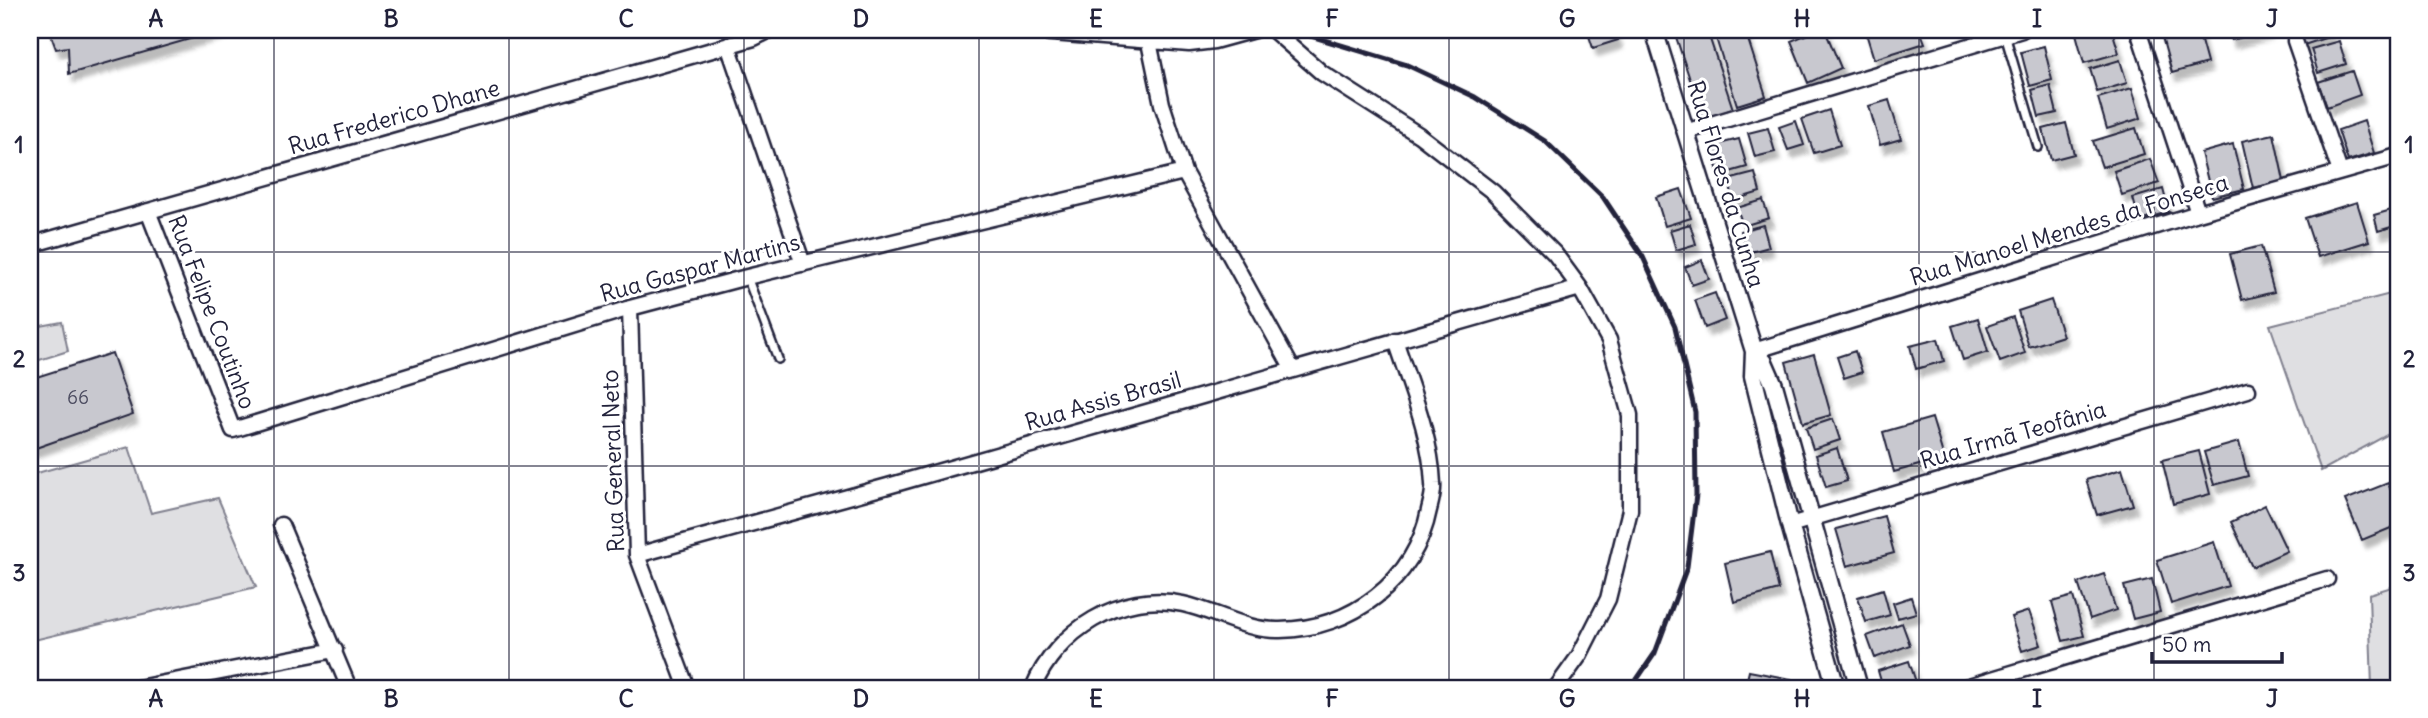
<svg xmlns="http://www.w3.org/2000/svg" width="2428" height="718" font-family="Delius,sans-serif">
<defs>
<filter id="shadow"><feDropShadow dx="4.5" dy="8" stdDeviation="2" flood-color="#0004"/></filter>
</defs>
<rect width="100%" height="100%" fill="#fff"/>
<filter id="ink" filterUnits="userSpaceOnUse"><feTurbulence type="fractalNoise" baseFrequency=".0143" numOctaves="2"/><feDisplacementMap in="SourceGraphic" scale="14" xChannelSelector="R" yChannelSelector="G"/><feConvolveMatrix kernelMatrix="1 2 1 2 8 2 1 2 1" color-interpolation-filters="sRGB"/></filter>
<g filter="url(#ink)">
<path fill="#dfdfe2" stroke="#80808e" stroke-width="2" d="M2398,292V429L2321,471L2270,325Z
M62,322L68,351L30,363V328Z
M129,447L151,513L218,498L256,587L30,641V475Z
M2398,585V688H2372L2369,594Z"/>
<path fill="#c8c8cf" stroke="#22223b" stroke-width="2" filter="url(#shadow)" d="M49,30H221L69,74L68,47L56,49Z
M1587,30H1614L1618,40L1593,48Z
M1698,30H1707L1733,109L1703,119L1676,37Z
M1720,30H1745L1766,96L1737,105L1714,32Z
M1817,30H1825L1841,68L1808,83L1791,41Z
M1865,30H1920L1925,43L1874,59Z
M2075,30H2112L2119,53L2084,63Z
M2160,30H2198L2207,63L2172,73Z
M2228,30H2269L2231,40Z
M2296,30H2329L2331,36L2301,46Z
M2339,41L2346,64L2318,73L2311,49Z
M2044,46L2052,80L2030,86L2021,52Z
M2120,60L2127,83L2097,92L2090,69Z
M2352,71L2360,95L2327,107L2318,82Z
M2050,85L2057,113L2039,117L2032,90Z
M2132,88L2141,118L2107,129L2098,98Z
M1889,100L1901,139L1880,145L1869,106Z
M1829,110L1840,145L1814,153L1802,119Z
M1796,121L1804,145L1788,150L1779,127Z
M2364,121L2374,153L2348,161L2338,130Z
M2066,123L2074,154L2051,160L2043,129Z
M1768,128L1775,152L1755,157L1748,133Z
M2136,128L2144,154L2102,167L2093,141Z
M2274,134L2284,181L2253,188L2242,141Z
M1739,139L1747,167L1719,175L1711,146Z
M2233,144L2244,189L2212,197L2201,153Z
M2150,159L2159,183L2122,195L2114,171Z
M1755,173L1760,192L1734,200L1728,180Z
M1681,189L1691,218L1665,226L1656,197Z
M2163,189L2169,212L2139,220L2133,198Z
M1763,200L1769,218L1743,226L1737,208Z
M2357,202L2369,241L2318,257L2305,218Z
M2398,208V225L2378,231L2374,215Z
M1690,224L1696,244L1676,250L1670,230Z
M1763,225L1769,247L1747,253L1741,231Z
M2261,246L2274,292L2242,300L2230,254Z
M1702,260L1709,279L1692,285L1685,267Z
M1715,293L1725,320L1705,328L1695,300Z
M2051,300L2063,336L2029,347L2018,311Z
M2013,317L2025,353L2000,362L1987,326Z
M1978,318L1988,352L1963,360L1952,326Z
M1938,339L1944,361L1916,369L1910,346Z
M1855,351L1862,372L1844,378L1837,357Z
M112,353L133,414L30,450V379Z
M1814,354L1831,415L1803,423L1786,362Z
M1932,418L1944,458L1894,472L1883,432Z
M1833,419L1840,440L1813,449L1806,428Z
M2239,442L2248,476L2214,485L2204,452Z
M1837,448L1847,481L1826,487L1816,455Z
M2199,451L2210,494L2173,504L2162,460Z
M2122,469L2133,505L2097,515L2086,480Z
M2388,483L2398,509V525L2362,540L2345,500Z
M2265,505L2287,551L2252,567L2231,522Z
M1884,516L1894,553L1847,566L1836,529Z
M2214,542L2228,586L2171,604L2157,560Z
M1770,552L1779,590L1734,602L1725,563Z
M2104,574L2116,610L2090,619L2078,583Z
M2152,579L2160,612L2133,619L2124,586Z
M1883,589L1890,615L1866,622L1858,597Z
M2073,596L2084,636L2063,641L2052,602Z
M1911,597L1916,613L1898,618L1893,603Z
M2029,611L2041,645L2022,651L2011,617Z
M1902,623L1910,645L1875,658L1867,636Z
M1909,661L1917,685L1908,688H1883L1878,671Z
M1749,671L1791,679L1789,688H1745Z"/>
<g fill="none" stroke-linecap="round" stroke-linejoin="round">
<defs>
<path id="service" d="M2005,35L2038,147
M747,277L778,359"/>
<path id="minor" d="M1015,30L1189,44L1214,41L1254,30
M1273,30L1322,73L1419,135L1493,192L1555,254L1580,288L1609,340L1630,415V510L1608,599L1579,656L1556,688
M2138,30L2198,213
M2295,41L2340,172
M1149,42L1162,104L1184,172L1293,370
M728,45L803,264
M1685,132L2022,30
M148,211L233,430L630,308L747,277L1184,172
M30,245L754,38L770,30
M630,308L637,555L687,688
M1754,351L2198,213L2398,156
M281,525L349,688
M1790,525L2248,390
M637,555L888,486L1580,288
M138,688L335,650
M1033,688C1056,631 1121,590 1183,604C1216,611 1245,631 1280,630C1352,629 1415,581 1429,510C1431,502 1434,492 1433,484C1431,435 1410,386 1395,340
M1962,688L2327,579"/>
<path id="tertiary" d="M1654,30L1754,351L1753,376L1790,525L1836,688
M1754,351L1764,362L1774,385L1859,688"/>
</defs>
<use href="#service" stroke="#22223b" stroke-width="12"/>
<use href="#minor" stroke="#22223b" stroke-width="19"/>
<use href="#tertiary" stroke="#22223b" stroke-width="21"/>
<use href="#service" stroke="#fff" stroke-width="7"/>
<use href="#minor" stroke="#fff" stroke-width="14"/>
<use href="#tertiary" stroke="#fff" stroke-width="16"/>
<path stroke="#22223b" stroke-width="5" d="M1291,30L1407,65L1475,97L1545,141L1603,197L1643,257L1675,327L1695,412L1696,495L1687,567L1655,653L1631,688"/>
</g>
</g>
<path fill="none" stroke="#22223b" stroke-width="2" stroke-opacity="0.55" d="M274,30V688M509,30V688M744,30V688M979,30V688M1214,30V688M1449,30V688M1684,30V688M1919,30V688M2154,30V688M30,252H2398M30,466H2398"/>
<g text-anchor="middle" stroke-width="6" stroke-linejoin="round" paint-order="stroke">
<g font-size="19" fill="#4c4c60">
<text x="78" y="404">66</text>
</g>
<g font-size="23" fill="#22223b" stroke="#fff">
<text transform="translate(394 117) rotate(-16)" y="8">Rua Frederico Dhane</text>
<text transform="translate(1726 184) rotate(73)" y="8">Rua Flores da Cunha</text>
<text transform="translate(2069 230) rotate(-17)" y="8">Rua Manoel Mendes da Fonseca</text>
<text transform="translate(700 268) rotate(-15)" y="8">Rua Gaspar Martins</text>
<text transform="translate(212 312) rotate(69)" y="8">Rua Felipe Coutinho</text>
<text transform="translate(1103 401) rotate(-16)" y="8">Rua Assis Brasil</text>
<text transform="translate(2013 435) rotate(-16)" y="8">Rua Irmã Teofânia</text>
<text transform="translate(613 461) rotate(-92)" y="8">Rua General Neto</text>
</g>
</g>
<rect width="2428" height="718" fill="none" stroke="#fff" stroke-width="77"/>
<path d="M2152 652v10h130v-10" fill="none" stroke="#22223b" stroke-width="3.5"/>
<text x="2162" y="652" font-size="21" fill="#22223b" stroke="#ffffff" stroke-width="5" paint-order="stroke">50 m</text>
<rect x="38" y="38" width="2352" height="642" fill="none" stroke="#22223b" stroke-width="2.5"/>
<g font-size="23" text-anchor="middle" font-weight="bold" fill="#22223b">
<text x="156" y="27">A</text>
<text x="391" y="27">B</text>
<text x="626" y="27">C</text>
<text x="861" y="27">D</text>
<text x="1096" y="27">E</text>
<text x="1332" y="27">F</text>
<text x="1567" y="27">G</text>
<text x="1802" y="27">H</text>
<text x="2037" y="27">I</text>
<text x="2272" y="27">J</text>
<text x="19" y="153">1</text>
<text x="2409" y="153">1</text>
<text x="19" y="367">2</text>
<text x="2409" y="367">2</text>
<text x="19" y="581">3</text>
<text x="2409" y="581">3</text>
<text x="156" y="707">A</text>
<text x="391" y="707">B</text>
<text x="626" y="707">C</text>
<text x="861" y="707">D</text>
<text x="1096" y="707">E</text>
<text x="1332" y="707">F</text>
<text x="1567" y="707">G</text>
<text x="1802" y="707">H</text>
<text x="2037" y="707">I</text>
<text x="2272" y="707">J</text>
</g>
</svg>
